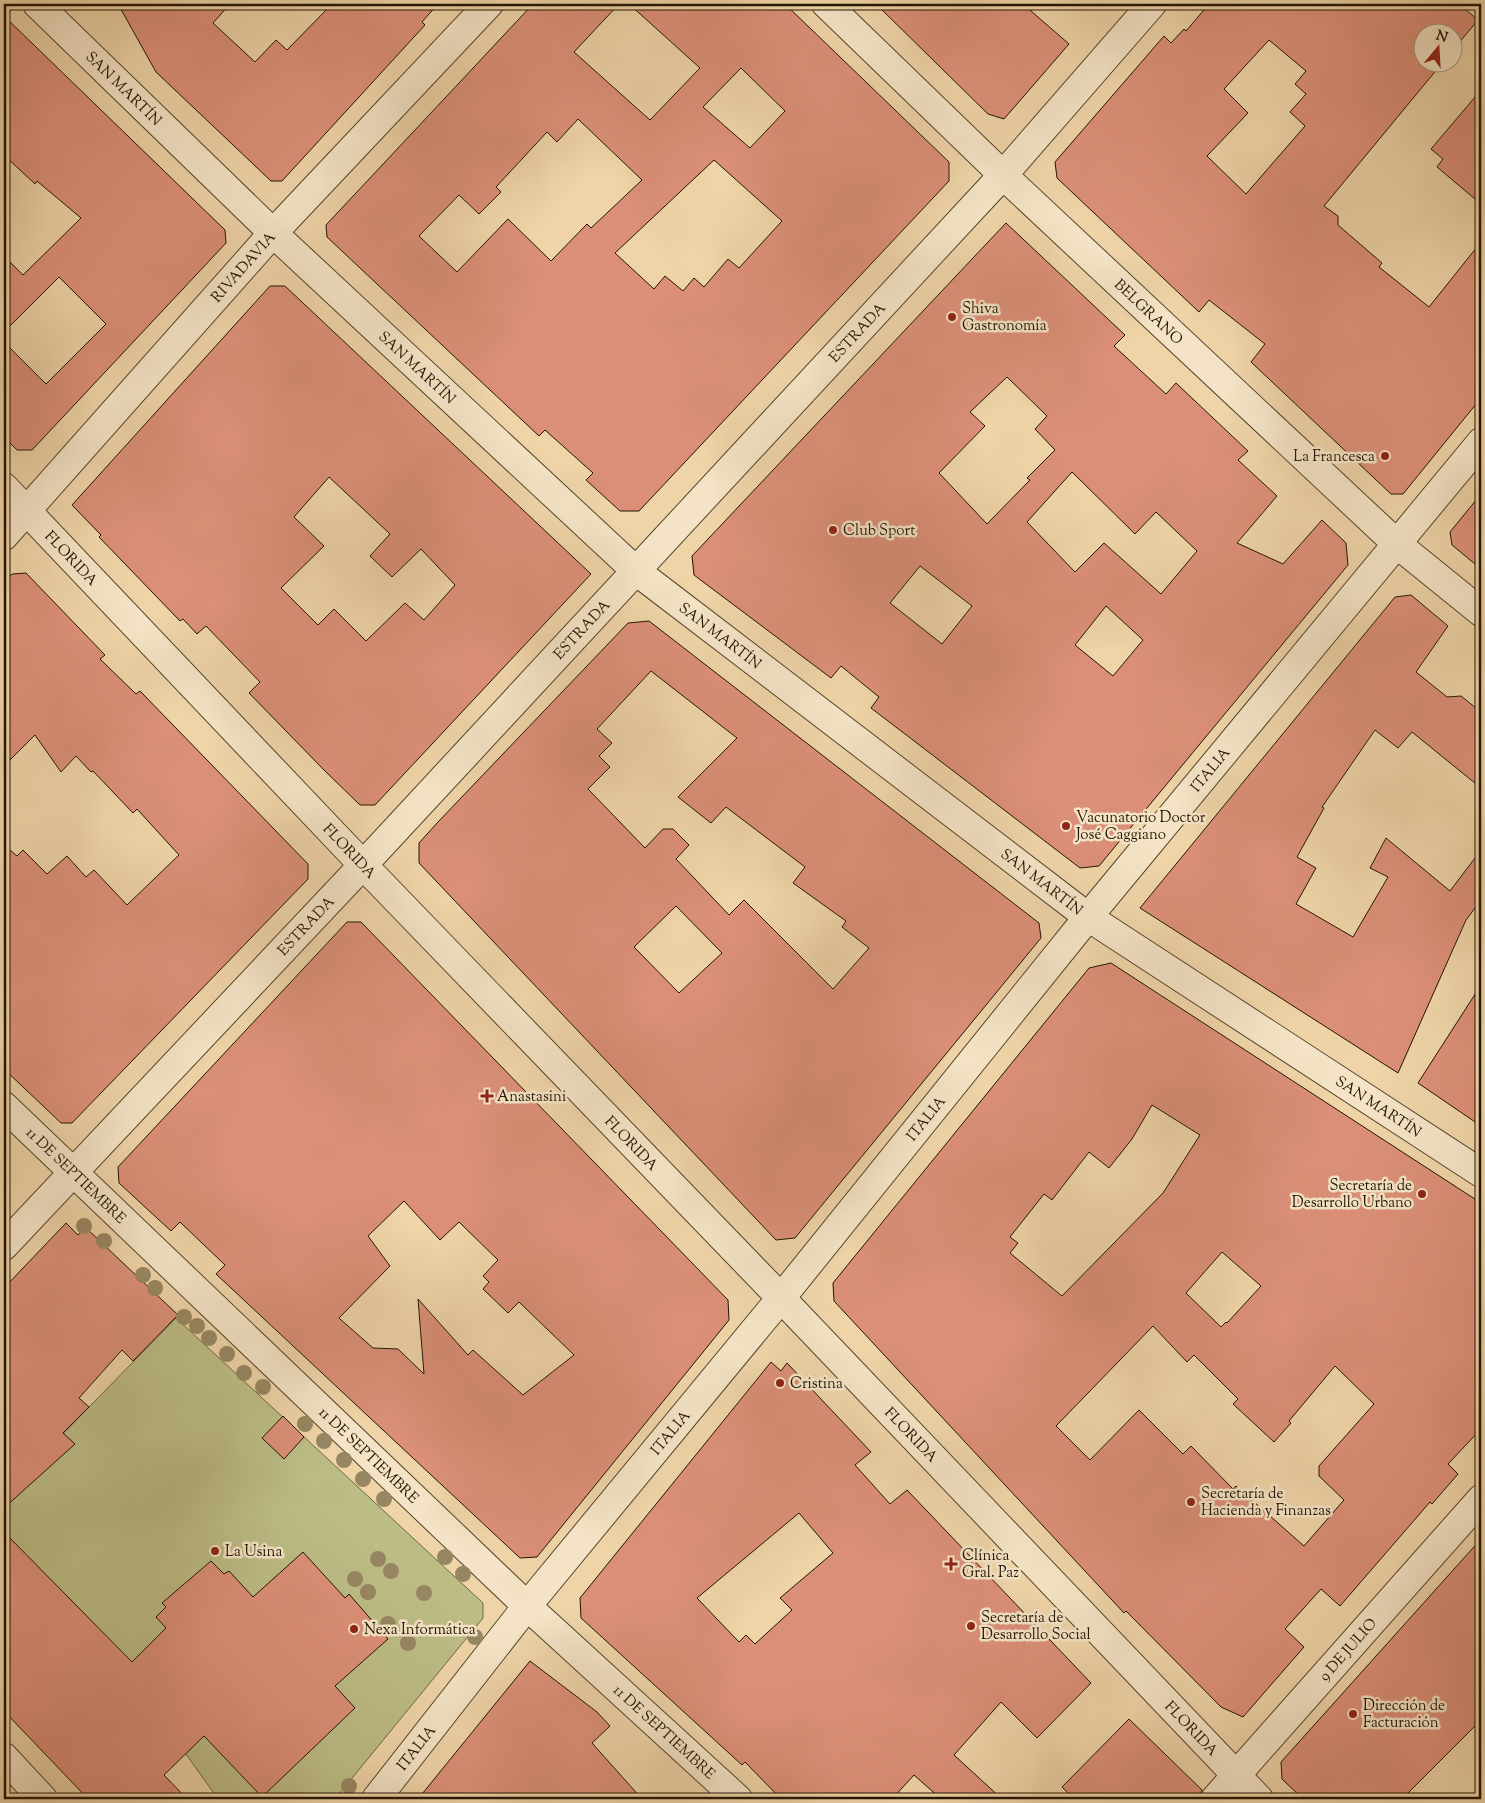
<svg xmlns="http://www.w3.org/2000/svg" width="1485" height="1803" font-family="'Sorts Mill Goudy',serif">
<rect width="100%" height="100%" fill="#eed4a7"/>
<filter id="stains"><feTurbulence type="fractalNoise" baseFrequency=".004" numOctaves="4"/><feColorMatrix values="0 0 0 0 .2 0 0 0 0 .09 0 0 0 0 .02 0 0 0 .5 -.17"/></filter>
<radialGradient id="worn" r=".72"><stop offset=".6" stop-color="#630" stop-opacity="0"/><stop offset="1" stop-color="#630" stop-opacity=".3"/></radialGradient>
<path fill="#bcbc85" stroke="#6f6844" d="M176,1318L483,1603V1618L335,1799H218L153,1708L148,1711L4,1565L6,1535L4,1470L19,1457L4,1440V1424L19,1410L53,1444Z"/>
<path fill="#db8f78" stroke="#221503" fill-rule="evenodd" d="M118,4H230L213,23L255,62L276,40L287,50L332,4H438L422,22L425,25L282,181H271L156,72Z
M533,4H619L574,52L650,120L700,68L629,4H785L949,162V181L639,511H620L586,480L593,473L545,430L539,436L327,237L326,225ZM741,68L785,111L750,148L703,107ZM578,119L642,180L591,228L587,224L551,261L508,219L457,272L419,236L459,195L479,214L501,192L496,187L547,132L557,142ZM714,160L782,221L739,268L728,259L704,287L694,278L683,291L665,276L654,289L615,253Z
M876,4H1023L1069,44L1004,119L988,114Z
M1209,4H1459L1478,20L1452,51V32H1422V62H1443L1324,206L1338,216V225L1382,263L1379,267L1429,307L1481,242V398L1403,494H1391L1251,362L1265,344L1209,300L1199,312L1057,178L1055,162L1164,36L1171,43L1184,29L1186,31ZM1269,40L1306,71L1295,84L1306,94L1290,112L1305,126L1246,194L1207,156L1248,113L1224,89Z
M4,16L225,230L226,243L32,450H17L4,437V342L46,384L106,324L59,277L4,332V256L23,275L81,218L37,181L35,184L4,155Z
M1481,90V204L1437,167L1443,159L1431,149Z
M1006,223L1125,335L1114,346L1166,394L1176,383L1248,451L1238,460L1277,496L1237,543L1283,564L1322,520L1346,543L1348,565L1099,866L1080,868L871,708L879,697L841,666L831,678L694,575L692,556ZM1007,377L1047,416L1035,429L1055,450L1027,478L1030,480L987,524L939,473L985,426L970,412ZM1072,472L1135,534L1156,512L1197,551L1161,594L1104,543L1075,572L1027,522ZM920,566L972,606L942,644L890,603ZM1106,606L1143,640L1113,676L1075,645Z
M270,286H285L591,574L375,805H360L324,770L249,693L260,682L206,626L197,634L183,619L180,621L99,537L101,535L72,505ZM329,477L390,534L370,556L392,577L421,549L455,585L424,620L405,603L366,641L334,609L318,625L281,588L324,546L294,517Z
M1481,494V569L1452,545L1450,532Z
M26,573L105,655L100,659L136,694L140,691L308,864V879L72,1123H61L4,1069V845L17,856L23,850L47,874L67,856L86,877L94,870L127,905L179,855L137,809L133,813L93,771L91,772L76,756L61,772L35,735L4,766V582L12,574Z
M1411,595L1448,626L1416,672L1447,697L1461,696L1481,712V788L1412,732L1398,748L1375,730L1322,807L1324,808L1297,857L1316,868L1296,904L1353,937L1388,877L1370,868L1386,838L1450,891L1481,850V900L1466,920L1398,1073L1140,908L1395,597Z
M649,621L1039,923L1041,938L795,1238L776,1240L419,863V843L438,822L628,623ZM651,671L737,738L678,797L711,823L726,807L805,867L793,883L846,921L842,927L869,948L833,989L744,900L729,915L676,859L689,845L673,829H663L645,848L588,789L610,767L599,756L612,743L597,729ZM676,906L722,953L679,993L634,947Z
M347,922H361L728,1300L729,1320L537,1557L520,1558L216,1274L225,1265L180,1222L171,1231L119,1183L118,1167ZM404,1201L440,1240L459,1222L498,1260L483,1276L489,1282L483,1289L508,1313L519,1302L574,1355L523,1395L473,1350L468,1355L418,1299L424,1374L398,1349L373,1348L339,1318L390,1266L368,1236Z
M1111,963L1481,1203V1429L1448,1464L1458,1474L1432,1504L1430,1502L1340,1606L1321,1589L1285,1629L1304,1647L1243,1717L1221,1707L1126,1611L1124,1613L834,1301L833,1283L1089,968ZM1152,1105L1200,1135L1163,1193L1062,1296L1010,1253L1018,1243L1010,1237L1044,1194L1052,1200L1089,1152L1109,1168L1132,1139ZM1222,1252L1261,1286L1227,1323L1226,1322L1221,1327L1186,1293ZM1153,1326L1187,1362L1194,1355L1238,1399L1233,1404L1274,1442L1291,1423L1289,1421L1335,1366L1374,1404L1319,1466V1476L1344,1500L1304,1546L1236,1486L1233,1489L1191,1446L1183,1454L1139,1410L1090,1460L1056,1426Z
M1481,985V1126L1418,1083Z
M66,1223L78,1235L85,1227L178,1315L133,1361L122,1350L79,1398L89,1407L63,1433L75,1444L4,1508V1288Z
M771,1362L781,1371L787,1363L871,1452L855,1465L890,1504L907,1490L1091,1683L1037,1738L1001,1702L954,1755L1002,1799H941L914,1775L892,1799H781L745,1762L742,1765L581,1618L580,1598ZM799,1513L833,1553L780,1598L792,1610L755,1644L746,1635L739,1642L697,1598Z
M283,1416L304,1437L284,1459L262,1438Z
M4,1532L132,1662L166,1628L156,1617L166,1607L162,1603L211,1561L224,1574L229,1571L253,1597L303,1552L345,1598L349,1594L388,1639L335,1686L355,1708L262,1797L204,1736L164,1775L187,1799H88L4,1711Z
M1481,1539V1720L1402,1799H1303L1282,1779L1281,1762Z
M530,1661L597,1712L610,1726L592,1743L642,1799H418Z
M1129,1719L1202,1790L1200,1799H1074L1062,1787Z"/>
<g fill="none" stroke-linecap="round" stroke-linejoin="round">
<defs>
<g id="minor">
<path id="s1" d="M37,4L273,233L636,571L1088,917L1481,1173"/>
<path id="s2" d="M826,4L1003,175L1397,544L1481,612"/>
<path id="s3" d="M4,487L363,865L781,1298L1259,1799"/>
<path id="s4" d="M4,536L273,233L489,4"/>
<path id="s5" d="M4,1106L527,1606L738,1799"/>
<path id="s6" d="M4,1246L363,865L1003,175L1152,4"/>
<path d="M4,1757L43,1799"/>
<path id="s7" d="M376,1799L527,1606L781,1298L1088,917L1481,442"/>
<path id="s8" d="M1215,1799L1481,1499"/>
</g>
</defs>
<use href="#minor" stroke="#55452c" stroke-width="30"/>
<use href="#minor" stroke="#f4e3c6" stroke-width="28"/>
</g>
<g fill="#978662">
<circle cx="84" cy="1226" r="8"/>
<circle cx="104" cy="1241" r="8"/>
<circle cx="143" cy="1275" r="8"/>
<circle cx="155" cy="1288" r="8"/>
<circle cx="184" cy="1317" r="8"/>
<circle cx="197" cy="1326" r="8"/>
<circle cx="209" cy="1338" r="8"/>
<circle cx="227" cy="1354" r="8"/>
<circle cx="244" cy="1373" r="8"/>
<circle cx="263" cy="1387" r="8"/>
<circle cx="305" cy="1424" r="8"/>
<circle cx="324" cy="1441" r="8"/>
<circle cx="344" cy="1460" r="8"/>
<circle cx="363" cy="1479" r="8"/>
<circle cx="384" cy="1499" r="8"/>
<circle cx="445" cy="1557" r="8"/>
<circle cx="378" cy="1559" r="8"/>
<circle cx="391" cy="1571" r="8"/>
<circle cx="463" cy="1574" r="8"/>
<circle cx="355" cy="1579" r="8"/>
<circle cx="368" cy="1592" r="8"/>
<circle cx="424" cy="1593" r="8"/>
<circle cx="388" cy="1624" r="8"/>
<circle cx="475" cy="1637" r="8"/>
<circle cx="408" cy="1643" r="8"/>
<circle cx="349" cy="1786" r="8"/>
</g>
<g fill="#8f2418" stroke="#f4e3c6" stroke-width="2">
<circle cx="952" cy="317" r="5"/>
<circle cx="1385" cy="456" r="5"/>
<circle cx="833" cy="530" r="5"/>
<circle cx="1066" cy="826" r="5"/>
<path d="M484.5 1088.5h5v5h5v5h-5v5h-5v-5h-5v-5h5z"/>
<circle cx="1422" cy="1194" r="5"/>
<circle cx="780" cy="1383" r="5"/>
<circle cx="1191" cy="1502" r="5"/>
<circle cx="215" cy="1551" r="5"/>
<path d="M948.5 1556.5h5v5h5v5h-5v5h-5v-5h-5v-5h5z"/>
<circle cx="971" cy="1626" r="5"/>
<circle cx="354" cy="1629" r="5"/>
<circle cx="1353" cy="1714" r="5"/>
</g>
<g text-anchor="middle" stroke-width="5" stroke-linejoin="round" paint-order="stroke">
<g font-size="15" fill="#221503" stroke="#f4e3c6">
<text dy="5" stroke="none"><textPath href="#s1" startOffset="121">SAN MARTÍN</textPath></text>
<text dy="5" stroke="none"><textPath href="#s4" startOffset="360">RIVADAVIA</textPath></text>
<text dy="5" stroke="none"><textPath href="#s2" startOffset="446">BELGRANO</textPath></text>
<text dy="5" stroke="none"><textPath href="#s6" startOffset="1250">ESTRADA</textPath></text>
<text dy="5" stroke="none"><textPath href="#s1" startOffset="526">SAN MARTÍN</textPath></text>
<text dy="5" stroke="none"><textPath href="#s3" startOffset="98">FLORIDA</textPath></text>
<text dy="5" stroke="none"><textPath href="#s6" startOffset="845">ESTRADA</textPath></text>
<text dy="5" stroke="none"><textPath href="#s1" startOffset="931">SAN MARTÍN</textPath></text>
<text dy="5" stroke="none"><textPath href="#s7" startOffset="1325">ITALIA</textPath></text>
<text dy="5" stroke="none"><textPath href="#s3" startOffset="502">FLORIDA</textPath></text>
<text dy="5" stroke="none"><textPath href="#s1" startOffset="1336">SAN MARTÍN</textPath></text>
<text dy="5" stroke="none"><textPath href="#s6" startOffset="440">ESTRADA</textPath></text>
<text dy="5" stroke="none"><textPath href="#s1" startOffset="1741">SAN MARTÍN</textPath></text>
<text dy="5" stroke="none"><textPath href="#s7" startOffset="875">ITALIA</textPath></text>
<text dy="5" stroke="none"><textPath href="#s3" startOffset="908">FLORIDA</textPath></text>
<text dy="5" stroke="none"><textPath href="#s5" startOffset="100">11 DE SEPTIEMBRE</textPath></text>
<text dy="5" stroke="none"><textPath href="#s7" startOffset="470">ITALIA</textPath></text>
<text dy="5" stroke="none"><textPath href="#s3" startOffset="1312">FLORIDA</textPath></text>
<text dy="5" stroke="none"><textPath href="#s5" startOffset="505">11 DE SEPTIEMBRE</textPath></text>
<text dy="5" stroke="none"><textPath href="#s8" startOffset="200">9 DE JULIO</textPath></text>
<text dy="5" stroke="none"><textPath href="#s3" startOffset="1718">FLORIDA</textPath></text>
<text dy="5" stroke="none"><textPath href="#s5" startOffset="910">11 DE SEPTIEMBRE</textPath></text>
<text dy="5" stroke="none"><textPath href="#s7" startOffset="65">ITALIA</textPath></text>
</g>
<g font-size="15" fill="#221503" stroke="#f4e3c6" text-anchor="start">
<text x="962" y="313">Shiva<tspan x="962" dy="17">Gastronomía</tspan></text>
<text x="1375" y="461" text-anchor="end">La Francesca</text>
<text x="843" y="535">Club Sport</text>
<text x="1076" y="822">Vacunatorio Doctor<tspan x="1076" dy="17">José Caggiano</tspan></text>
<text x="497" y="1101">Anastasini</text>
<text x="1412" y="1190" text-anchor="end">Secretaría de<tspan x="1412" dy="17">Desarrollo Urbano</tspan></text>
<text x="790" y="1388">Cristina</text>
<text x="1201" y="1498">Secretaría de<tspan x="1201" dy="17">Hacienda y Finanzas</tspan></text>
<text x="225" y="1556">La Usina</text>
<text x="962" y="1560">Clínica<tspan x="962" dy="17">Gral. Paz</tspan></text>
<text x="981" y="1622">Secretaría de<tspan x="981" dy="17">Desarrollo Social</tspan></text>
<text x="364" y="1634">Nexa Informática</text>
<text x="1363" y="1710">Dirección de<tspan x="1363" dy="17">Facturación</tspan></text>
</g>
</g>
<rect width="1485" height="1803" fill="none" stroke="#eed4a7" stroke-width="20"/>
<rect x="5" y="5" width="1475" height="1793" fill="none" stroke="#221503" stroke-width="2.5"/>
<rect x="10" y="10" width="1465" height="1783" fill="none" stroke="#221503"/>
<g transform="translate(1438 48) rotate(18)"><circle r="24" fill="#f4e3c6" stroke="#a09178"/>
<path d="M0-4L9 19L0 12L-9 19Z" fill="#8f2418"/>
<text y="-8" font-size="14" font-weight="bold" text-anchor="middle" fill="#221503">N</text>
</g>
<rect width="100%" height="100%" filter="url(#stains)"/>
<rect width="100%" height="100%" fill="url(#worn)"/>
</svg>
